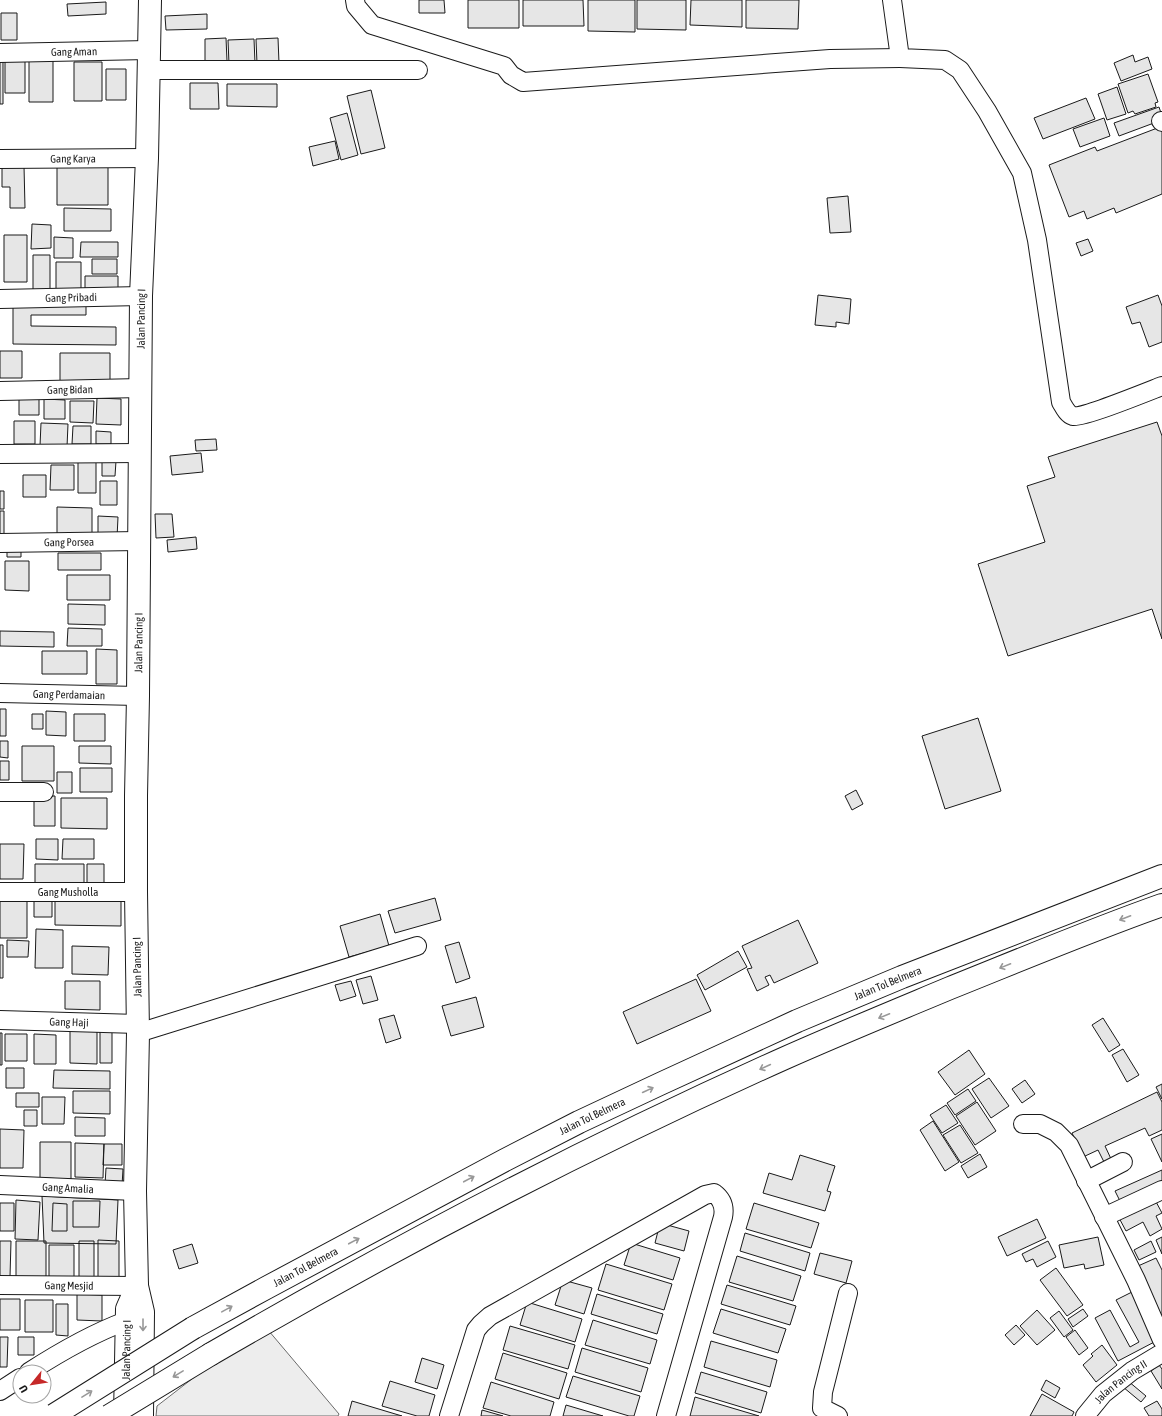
<svg xmlns="http://www.w3.org/2000/svg" width="1162" height="1416" font-family="'Asap Condensed',sans-serif">
<rect width="100%" height="100%" fill="#fff"/>
<path fill="#ededed" stroke="#6a6a6a" d="M263,1324L339,1414L338,1416H156L157,1406Z"/>
<path fill="#e6e6e6" stroke="#1a1a1a" d="M419,0H444L445,13H419Z
M468,0H519V28H468Z
M523,0H583L584,26H523Z
M588,0H635V32L588,31Z
M637,0H686V30L637,29Z
M691,0H742V27L690,25Z
M746,0H799L798,29L746,28Z
M106,2V14L68,16L67,4Z
M1,13H17V40H1Z
M207,14V29L166,30L165,16Z
M226,38L227,61L205,62V39Z
M278,38L279,63L257,64L256,39Z
M254,39L255,63L229,64L228,40Z
M1133,55L1135,62L1148,57L1152,69L1121,81L1114,63Z
M5,57H25V93H5Z
M29,58H53V102H29Z
M0,61H3V104H0Z
M74,62H102V101H74Z
M106,69H126V100H106Z
M1148,74L1158,102L1155,103L1156,107L1135,114L1133,111L1128,113L1118,84Z
M190,83H218L219,109H190Z
M227,84H277V107L227,106Z
M1117,87L1126,114L1107,120L1098,94Z
M371,90L385,148L361,154L347,96Z
M1086,98L1095,119L1043,139L1034,118Z
M1159,107L1162,116V120L1119,136L1114,123Z
M347,113L358,155L341,160L330,118Z
M1104,118L1110,136L1080,147L1073,129Z
M1160,127L1162,129V194L1116,213L1114,208L1087,219L1084,211L1069,217L1049,165L1095,147L1097,151Z
M335,141L339,159L313,166L309,147Z
M57,162L108,163V205H57Z
M2,166H24L25,208H10V187H2Z
M848,196L851,232L830,233L827,198Z
M64,208L111,209V231H64Z
M32,224L51,225V248L31,249Z
M4,235H27V282H4Z
M54,237L73,238V258H54Z
M1088,239L1093,251L1081,256L1076,243Z
M81,242H118V257H80Z
M33,255H50V290H33Z
M92,259H117V274H92Z
M56,262H81V292H56Z
M85,276H118V290H85Z
M818,295L851,299L849,324L836,322V327L815,325Z
M1158,295L1162,306V342L1149,347L1140,322L1132,324L1126,307Z
M13,301L86,302V315H31V326L116,327V345L13,344Z
M0,351H22V378H0Z
M60,353H110V385H60Z
M19,398H39V415H19Z
M97,398L121,399V425L96,424Z
M44,399L65,400V419H44Z
M70,401H94L93,423L70,422Z
M14,421H35V444H14Z
M1157,422L1162,436V639L1152,609L1008,656L978,564L1045,542L1027,486L1055,477L1048,457Z
M41,423L68,424L67,447L40,446Z
M73,426H91V444H72Z
M96,431L111,432V444H96Z
M216,439L217,450L196,451L195,440Z
M201,453L203,472L172,475L170,456Z
M78,457H96V493H78Z
M102,461H116L115,476H102Z
M51,465H74V490H50Z
M23,475H46V497H23Z
M100,481H117V505H100Z
M0,491H4V509H0Z
M57,507L92,508V536L57,535Z
M0,511H4V537H0Z
M155,514H172L174,537L156,538Z
M98,516L118,517L117,538H98Z
M196,537L197,549L168,552L167,540Z
M7,547H21V557H7Z
M58,553H101V570H58Z
M5,561H29V591L5,590Z
M67,575H110V600H67Z
M68,604L105,605V625L68,624Z
M68,628L102,629V646H67Z
M0,631L54,632V647L0,646Z
M96,649L117,650V684H96Z
M42,651H87V674H42Z
M0,709H6V736H0Z
M46,711L66,712V736L46,735Z
M32,714H43V729H32Z
M74,714H105V741H74Z
M978,718L1001,791L945,809L922,736Z
M0,741H8V758L0,757Z
M22,746H54V781H22Z
M79,746H111V764L79,763Z
M0,761H9V780H0Z
M80,768H112V792H80Z
M57,772H72V793H57Z
M856,790L863,804L852,810L845,796Z
M34,796H55V826H34Z
M61,798H107V829L61,828Z
M36,839H58V860L36,859Z
M63,839H94V859H62Z
M0,844H24L23,879H0Z
M35,864H84V884H35Z
M87,864H104V888H87Z
M34,897H52V917H34Z
M435,898L441,920L395,933L388,911Z
M55,900H121V926L55,925Z
M0,901H27V938H0Z
M380,914L389,946L349,957L340,926Z
M798,920L818,963L774,983L770,975L765,977L769,985L757,991L747,969L752,968L742,946Z
M36,929L63,930V968H35Z
M7,940L29,941L28,957H7Z
M459,942L470,978L456,983L445,946Z
M0,945H3V978H0Z
M72,946L109,947L108,975L72,974Z
M738,951L747,967L705,990L697,975Z
M371,976L378,1000L363,1004L356,980Z
M696,979L711,1011L637,1044L623,1012Z
M65,981H100V1010L65,1009Z
M351,981L356,996L340,1001L335,985Z
M476,997L484,1027L451,1036L442,1006Z
M394,1015L401,1038L386,1043L379,1019Z
M1103,1018L1120,1045L1109,1052L1092,1025Z
M70,1030L97,1031V1064L70,1063Z
M100,1031L112,1032V1063H100Z
M0,1033H2V1065H0Z
M5,1034H27V1061H5Z
M34,1034L56,1035V1064H34Z
M1123,1049L1139,1075L1127,1082L1112,1055Z
M969,1050L985,1074L955,1095L938,1072Z
M6,1068H24V1088H6Z
M54,1070L110,1071V1089L53,1088Z
M989,1078L1009,1106L991,1118L972,1089Z
M1025,1080L1035,1094L1022,1103L1012,1089Z
M1162,1084V1099L1156,1087Z
M968,1089L976,1101L955,1115L947,1103Z
M73,1091H110V1114L73,1113Z
M1157,1092L1162,1102V1130L1149,1136L1145,1128L1105,1146L1112,1161L1105,1164L1098,1150L1083,1157L1072,1133Z
M16,1093H39V1107H16Z
M42,1097H65L64,1124H42Z
M977,1102L996,1131L975,1145L956,1116Z
M946,1105L958,1123L942,1133L930,1115Z
M24,1110H37V1126H24Z
M75,1117L105,1118V1136H75Z
M933,1121L959,1162L945,1171L920,1130Z
M960,1125L978,1153L961,1163L943,1135Z
M0,1129L24,1130L23,1168H0Z
M1162,1134V1162L1151,1139Z
M40,1142H71V1179L40,1178Z
M75,1143L104,1144L103,1178L75,1177Z
M104,1144H122V1165H103Z
M980,1154L987,1167L968,1178L961,1166Z
M800,1155L835,1166L827,1191L831,1192L825,1211L763,1193L769,1173L792,1180Z
M106,1168L123,1169L122,1186L105,1185Z
M1162,1170V1183L1120,1201L1115,1191Z
M42,1196L118,1200L116,1244L44,1243Z
M1154,1198L1162,1213L1156,1216L1162,1229L1150,1236L1143,1222L1126,1231L1118,1216Z
M16,1200L40,1202L38,1240L15,1239Z
M73,1201H100L99,1227H73Z
M0,1203H14V1231H0Z
M53,1203L67,1204V1231H52Z
M754,1203L819,1223L811,1248L746,1229Z
M1037,1219L1046,1238L1007,1256L998,1237Z
M660,1223L689,1231L684,1251L655,1243Z
M745,1233L810,1253L805,1271L740,1251Z
M1098,1237L1104,1265L1085,1269L1084,1264L1064,1268L1059,1245Z
M1162,1237V1254L1156,1240Z
M98,1240L119,1241V1280H98Z
M0,1241H11L10,1277H0Z
M16,1241H46V1279H16Z
M79,1241H94V1280H79Z
M1048,1241L1056,1257L1037,1267L1033,1259L1026,1262L1022,1254Z
M1151,1241L1156,1252L1139,1260L1134,1250Z
M631,1243L680,1258L673,1280L624,1265Z
M192,1244L198,1263L179,1269L173,1250Z
M49,1245H74V1278H49Z
M820,1253L852,1261L846,1283L814,1274Z
M737,1256L801,1276L793,1301L729,1282Z
M1156,1258L1162,1270V1317L1138,1266Z
M606,1264L672,1284L664,1310L598,1290Z
M1056,1268L1083,1305L1067,1316L1040,1280Z
M563,1280L592,1288L584,1314L555,1305Z
M727,1285L796,1306L790,1325L721,1304Z
M1134,1291L1160,1339L1118,1361L1095,1318L1110,1310L1130,1347L1139,1342L1116,1300Z
M77,1294L102,1295V1321L77,1320Z
M597,1294L663,1314L657,1334L591,1314Z
M0,1299H20V1330H0Z
M25,1300H53V1332H25Z
M527,1302L582,1319L575,1342L520,1325Z
M56,1304H68V1336L56,1335Z
M721,1309L786,1329L778,1353L713,1333Z
M1083,1309L1088,1316L1073,1327L1068,1319Z
M1037,1310L1055,1330L1037,1345L1020,1326Z
M1059,1311L1073,1330L1064,1337L1050,1318Z
M593,1320L657,1340L650,1364L585,1345Z
M1016,1325L1025,1335L1014,1345L1005,1335Z
M510,1326L575,1345L568,1369L503,1350Z
M1075,1330L1088,1348L1079,1355L1066,1337Z
M0,1337H8L7,1367H0Z
M18,1337H34V1355H18Z
M711,1341L777,1360L770,1387L704,1367Z
M1102,1345L1117,1365L1096,1382L1083,1365L1093,1356L1091,1354Z
M582,1348L648,1368L641,1392L575,1372Z
M503,1353L567,1373L559,1399L495,1379Z
M422,1358L444,1365L437,1389L415,1382Z
M1159,1365L1162,1369V1389L1151,1371Z
M701,1372L767,1392L761,1413L695,1393Z
M573,1376L640,1396L634,1416H629L566,1397Z
M1046,1380L1060,1388L1055,1398L1041,1390Z
M390,1381L435,1395L429,1416H417L382,1406Z
M1128,1381L1146,1396L1141,1402L1123,1387Z
M491,1382L554,1402L550,1416H511L483,1408Z
M1042,1394L1074,1412L1072,1416H1030Z
M695,1397L759,1416H690Z
M352,1401L402,1416H348Z
M1157,1401L1162,1409V1416H1149L1144,1408Z
M566,1405L603,1416H563Z
M482,1410L503,1416H481Z"/>
<g fill="none" stroke-linecap="round" stroke-linejoin="round">
<defs>
<g id="minor">
<path d="M355,0L356,6L372,25L504,66L511,75L523,82L830,59L900,58"/>
<path d="M892,0L900,58L945,60L960,70L987,111L1022,173L1037,240L1061,402C1064,407 1067,414 1073,416C1083,418 1149,391 1162,386"/>
<path id="s1" d="M0,53L148,50"/>
<path d="M148,70H418"/>
<path d="M1161,121L1162,122"/>
<path id="s2" d="M0,159L147,158"/>
<path id="s3" d="M0,299L141,296"/>
<path id="s4" d="M0,391L141,388"/>
<path d="M0,454L140,453"/>
<path id="s5" d="M0,543L139,541"/>
<path id="s6" d="M0,693L138,696"/>
<path d="M0,792H44"/>
<path id="s7" d="M0,892H136"/>
<path id="s8" d="M0,1020L138,1024"/>
<path d="M138,1033L417,946"/>
<path d="M1023,1124H1040L1056,1132L1069,1145L1136,1280L1162,1340"/>
<path d="M1086,1181L1123,1162"/>
<path id="s9" d="M0,1185L135,1191"/>
<path d="M1104,1217L1162,1190"/>
<path id="s10" d="M0,1285L137,1286"/>
<path d="M29,1372C60,1352 91,1334 126,1321"/>
<path d="M0,1391L20,1378"/>
<path d="M449,1416L476,1330L481,1324L490,1316L705,1195L714,1193C722,1199 725,1207 723,1217L666,1416"/>
<path d="M838,1416L822,1408L823,1392L848,1293"/>
<path id="s11" d="M1085,1416L1103,1394L1132,1371L1162,1353"/>
</g>
<g id="major">
<path id="s12" d="M125,1416L127,1309L137,1286"/>
<path id="s13" d="M142,1416L143,1312L137,1286L135,1191L138,1033L136,892V796L138,696L141,296L147,158L150,0"/>
</g>
<g id="highway">
<path id="s14" d="M193,1328L266,1288L505,1160L579,1122L660,1084L797,1021L902,977L1162,876"/>
<path d="M211,1354C397,1246 588,1146 785,1058C839,1034 895,1011 950,988C1020,960 1091,930 1162,905"/>
</g>
</defs>
<use href="#minor" stroke="#1a1a1a" stroke-width="20"/>
<use href="#major" stroke="#1a1a1a" stroke-width="24"/>
<use href="#highway" stroke="#1a1a1a" stroke-width="24"/>
<use href="#minor" stroke="#fff" stroke-width="18"/>
<use href="#major" stroke="#fff" stroke-width="22"/>
<use href="#highway" stroke="#fff" stroke-width="22"/>
<defs>
<path id="highway-bridge" d="M54,1415L193,1328
M109,1416L211,1354"/>
</defs>
<use href="#highway-bridge" stroke="#1a1a1a" stroke-width="24" stroke-linecap="butt"/>
<use href="#highway-bridge" stroke="#fff" stroke-width="22"/>
</g>
<defs><path id="oneway-shaft" d="M-6 0H5M1.5-3L5.5 0L1.5 3" fill="none" stroke-width="1.6" stroke-linecap="round" stroke-linejoin="round"/></defs>
<g stroke="#989898">
<use href="#oneway-shaft" transform="translate(1125 918) rotate(159)"/>
<use href="#oneway-shaft" transform="translate(1005 966) rotate(158)"/>
<use href="#oneway-shaft" transform="translate(884 1016) rotate(158)"/>
<use href="#oneway-shaft" transform="translate(765 1067) rotate(155)"/>
<use href="#oneway-shaft" transform="translate(648 1090) rotate(-25)"/>
<use href="#oneway-shaft" transform="translate(469 1179) rotate(-28)"/>
<use href="#oneway-shaft" transform="translate(354 1241) rotate(-28)"/>
<use href="#oneway-shaft" transform="translate(227 1309) rotate(-29)"/>
<use href="#oneway-shaft" transform="translate(143 1325) rotate(90)"/>
<use href="#oneway-shaft" transform="translate(178 1374) rotate(149)"/>
<use href="#oneway-shaft" transform="translate(87 1394) rotate(-32)"/>
</g>
<g text-anchor="middle" stroke-width="3" stroke-linejoin="round" paint-order="stroke">
<g font-size="11" fill="#1a1a1a" stroke="#fff">
<text dy="4" stroke="none"><textPath href="#s1" startOffset="74">Gang Aman</textPath></text>
<text dy="4" stroke="none"><textPath href="#s2" startOffset="73">Gang Karya</textPath></text>
<text dy="4" stroke="none"><textPath href="#s3" startOffset="71">Gang Pribadi</textPath></text>
<text dy="4" stroke="none"><textPath href="#s13" startOffset="1098">Jalan Pancing I</textPath></text>
<text dy="4" stroke="none"><textPath href="#s4" startOffset="70">Gang Bidan</textPath></text>
<text dy="4" stroke="none"><textPath href="#s5" startOffset="69">Gang Porsea</textPath></text>
<text dy="4" stroke="none"><textPath href="#s13" startOffset="774">Jalan Pancing I</textPath></text>
<text dy="4" stroke="none"><textPath href="#s6" startOffset="69">Gang Perdamaian</textPath></text>
<text dy="4" stroke="none"><textPath href="#s7" startOffset="68">Gang Musholla</textPath></text>
<text transform="translate(137 967) rotate(-91)" y="4">Jalan Pancing I</text>
<text dy="4" stroke="none"><textPath href="#s14" startOffset="776">Jalan Tol Belmera</textPath></text>
<text dy="4" stroke="none"><textPath href="#s8" startOffset="69">Gang Haji</textPath></text>
<text dy="4" stroke="none"><textPath href="#s14" startOffset="452">Jalan Tol Belmera</textPath></text>
<text dy="4" stroke="none"><textPath href="#s9" startOffset="68">Gang Amalia</textPath></text>
<text dy="4" stroke="none"><textPath href="#s14" startOffset="128">Jalan Tol Belmera</textPath></text>
<text dy="4" stroke="none"><textPath href="#s10" startOffset="69">Gang Mesjid</textPath></text>
<text dy="4" stroke="none"><textPath href="#s12" startOffset="66">Jalan Pancing I</textPath></text>
<text dy="4" stroke="none"><textPath href="#s11" startOffset="50">Jalan Pancing II</textPath></text>
</g>
</g>
<g transform="translate(32 1384) rotate(240)"><circle r="19" fill="#ffffff" stroke="#a3a3a3"/>
<path d="M0-3L7 15L0 10L-7 15Z" fill="#c62828"/>
<text y="-6" font-size="11" font-weight="bold" text-anchor="middle" fill="#1a1a1a">U</text>
</g>
</svg>
